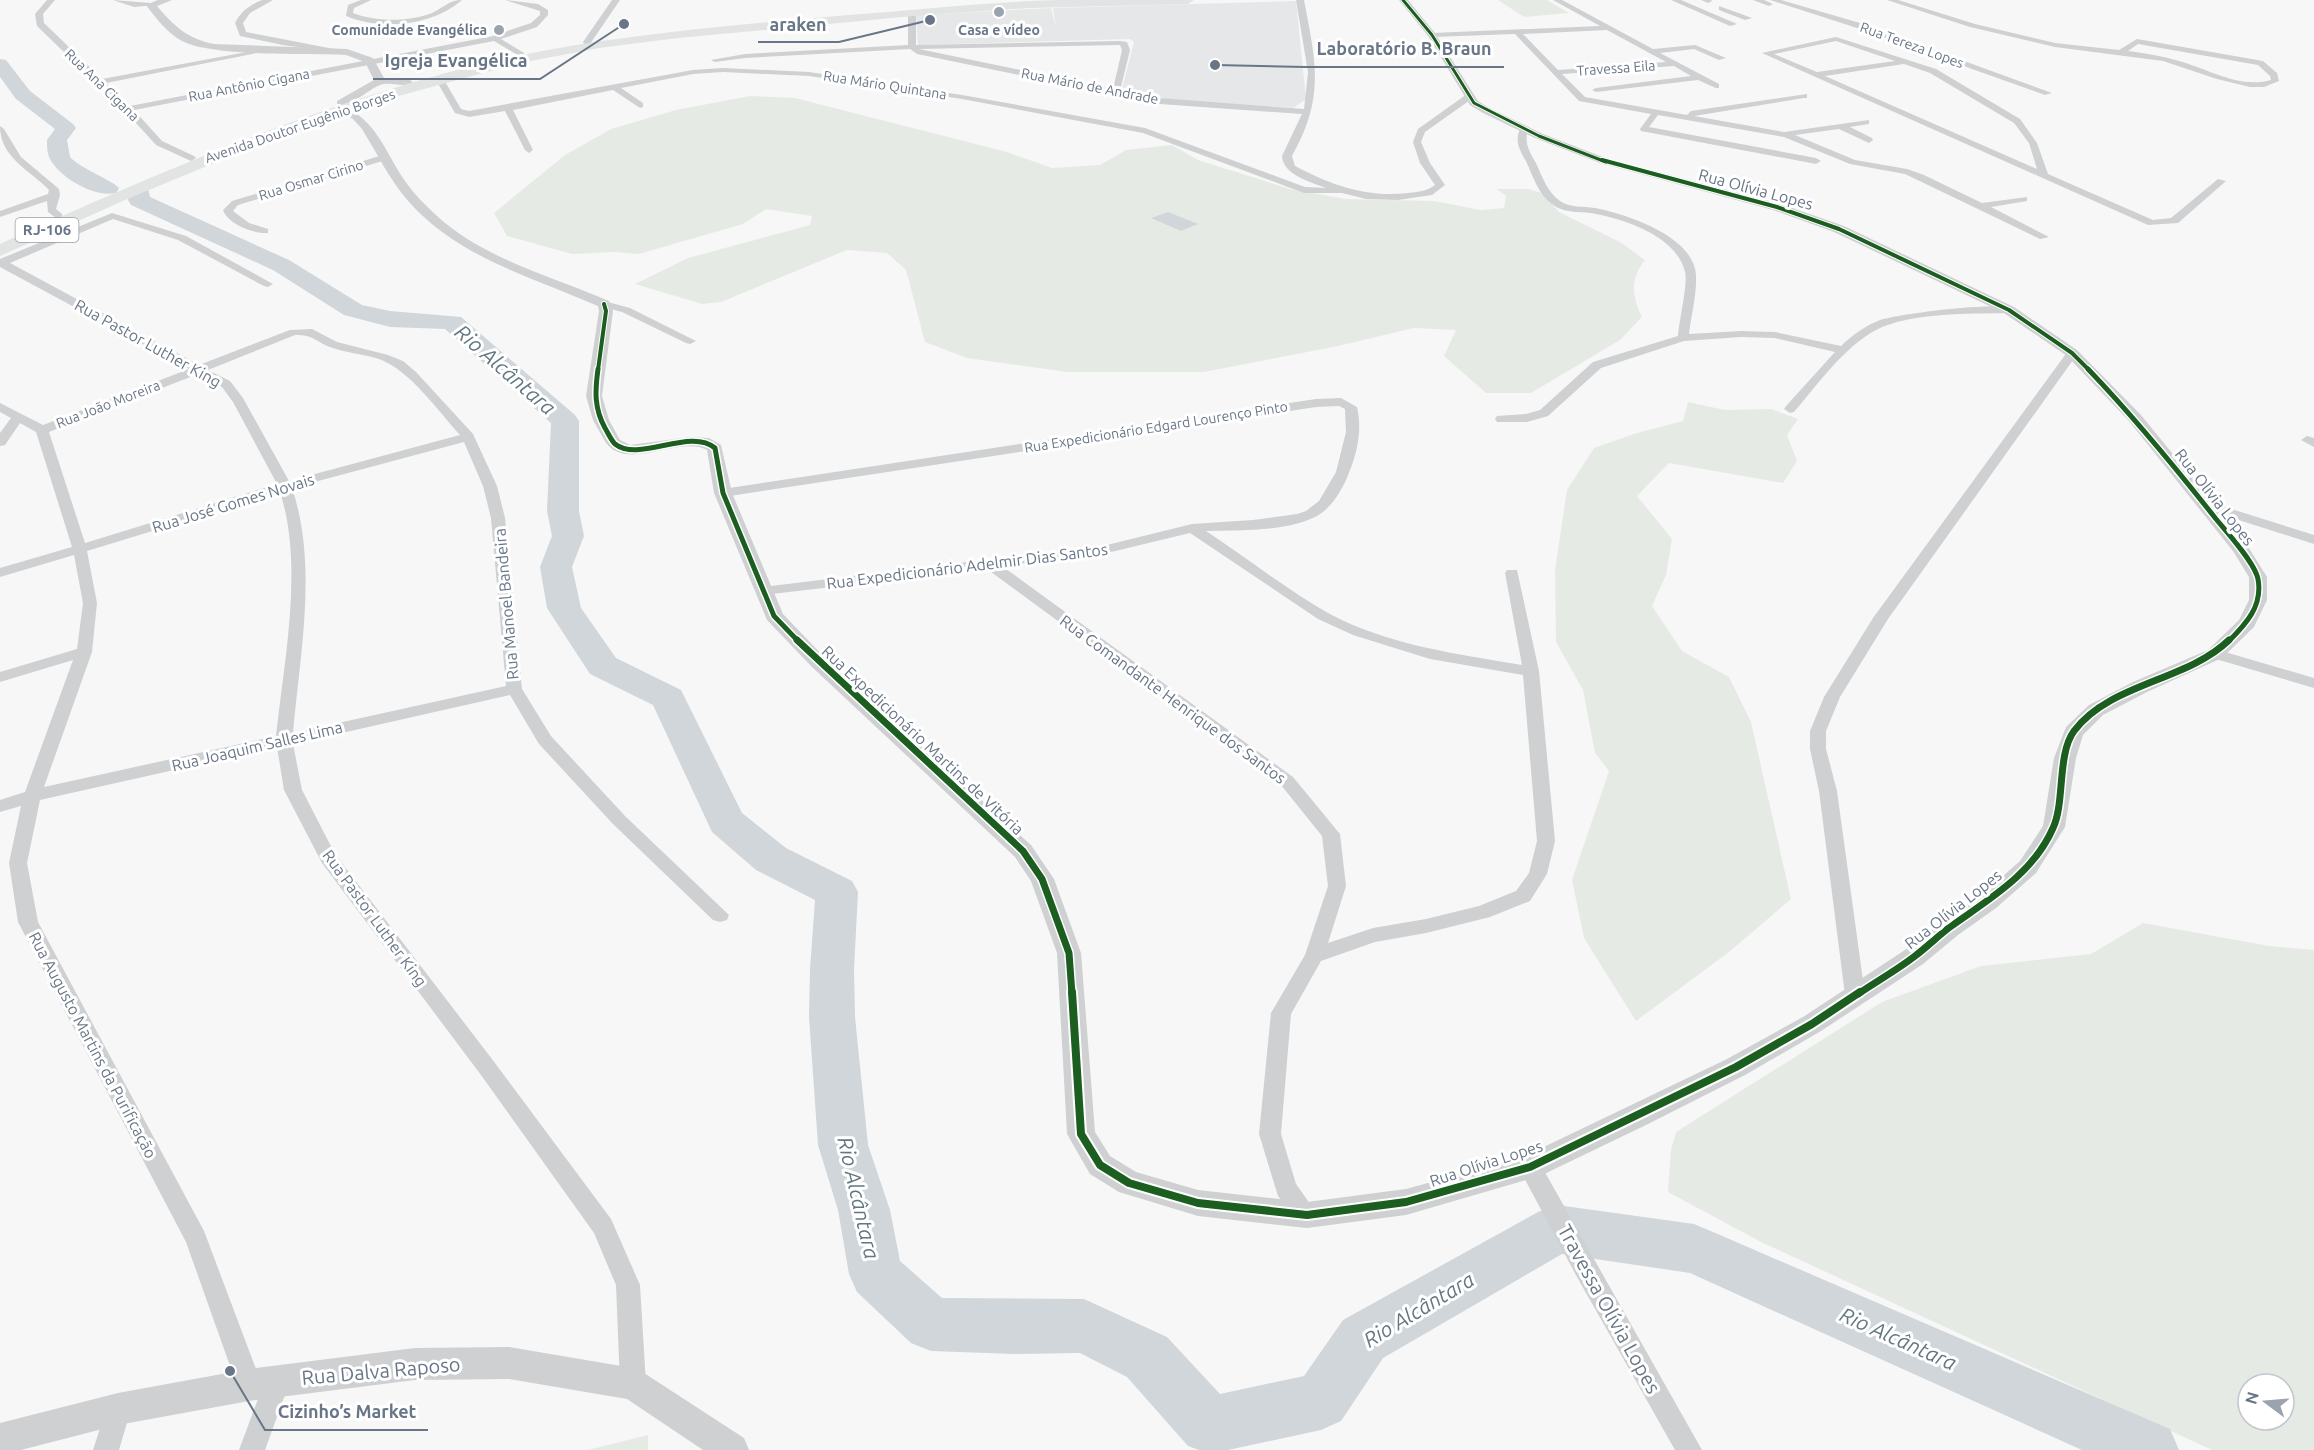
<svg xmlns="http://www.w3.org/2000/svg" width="2314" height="1450" font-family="Ubuntu,sans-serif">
<rect width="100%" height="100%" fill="#f7f7f7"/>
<path fill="#e6e7e8" d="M1296,1L1306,99L1293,108L1169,99L1122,89L1134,42L1130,39L918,45L916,15L1051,8L1056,27L1053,8Z"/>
<path fill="#e6eae5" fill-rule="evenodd" d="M1498,0H1547L1569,13L1524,17Z
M750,96L795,98L1007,152L1052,168L1100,165L1126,150L1172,145L1198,160L1290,189L1346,199L1434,201L1481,210L1504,208L1506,196L1497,189H1528L1542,193L1559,212L1620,242L1645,260C1630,278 1632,297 1642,317L1620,340L1531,393H1486L1444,356L1456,330L1414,328L1338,346L1204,372H1067L967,358L925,342L906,270L887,253L847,250L721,302L702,304L635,284L688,258L810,225L812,216L766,209L743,224L639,254L614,252L572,254L507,236L494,213L565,155L611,129L676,110Z
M1688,402L1725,410L1771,409L1798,419L1787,435L1797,461L1783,483L1669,463L1637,496L1672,539L1666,575L1652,606L1682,651L1729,677L1751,722L1791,899L1729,952L1636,1021L1584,938L1572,880L1609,771L1595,753L1583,690L1556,642L1555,570L1567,490L1594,448L1637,433L1683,421Z
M2143,923L2269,946L2314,950V1450H2212L1761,1242L1668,1192L1671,1150L1676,1132L1882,1002L1981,966L2091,954ZM2248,1384H2284V1420H2248Z
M648,1435V1450H588Z"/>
<path fill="#d0d6da" d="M1168,212L1198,224L1181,231L1151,218Z"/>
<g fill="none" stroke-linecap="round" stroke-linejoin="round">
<path fill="#d0d6da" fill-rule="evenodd" d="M0,59L6,60L30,91L73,124L76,128L67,140L70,157C81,169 114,181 119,188L116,193C95,198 60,178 50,159C47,153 47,146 47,140L55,129L16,99L0,77Z
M140,186L148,188L150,197L289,260L362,305L390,311L461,317L575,415L579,421V511L584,536L572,567L581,608L616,658L681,690L742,813L786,848L852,881L858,892L854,969L855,1017L868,1145L890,1210L900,1261L942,1298L1084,1299L1167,1337L1220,1394L1304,1376L1343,1320L1538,1212L1557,1205L1694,1224L1713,1232L2170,1429L2179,1450H2082L1690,1273L1562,1254L1383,1358L1341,1421L1321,1430L1228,1450H1199L1188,1446L1127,1377L1080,1353L1014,1354L931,1351L911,1343L857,1292L849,1274L838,1210L818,1145L809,1017L810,969L815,900L756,870L712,832L653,705L590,674L547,608L540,567L552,536L547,511L551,423L445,329L390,327L344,315L273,270L131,205L128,200L132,188Z"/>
<path fill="#cfd0d2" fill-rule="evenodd" d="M47,0H55L43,14L44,23L102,79L273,47L277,49L106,83L130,106L493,36L531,23L540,15V11L505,0L538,4L548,10V15L537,27L501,39L524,53V57H521L494,41L134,110L162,141L194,156L196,158L191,161L156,145L125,111L37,26L35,14Z
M113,0L151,3L155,5L134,7Z
M262,0H273L250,13L243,23L246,32L349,52L345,54L283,45L240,36L235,23C241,11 250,5 262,0Z
M361,0H371L354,8L353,13C375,22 410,22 432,13C443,8 449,0 462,0C432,26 382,31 346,16L348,5Z
M612,0H620L590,44H584L583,42Z
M1296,0H1304C1316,63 1325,97 1292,156L1295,166C1331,185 1367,198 1408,193C1418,192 1427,191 1435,185L1420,163L1413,142L1418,129L1467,94H1473V98L1425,132L1421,142L1430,163L1445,185L1432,195L1398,200L1366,199L1342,193H1304L1143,133L962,99L809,76L723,72L693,74L621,88L643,103V107L640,108L613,90L513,110L533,150L529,153L525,150L505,111L469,117L455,113L436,80L443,78L461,109L469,111L693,70L723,68L809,72L962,95L1145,128L1305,187L1326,188C1311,182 1283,175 1282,156L1302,114L1160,104L917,54L910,49L745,58L715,62L711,60L745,54L908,45V12L912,10L916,12V45L1120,41L1127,42L1130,50L1120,91L1160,98L1304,109L1308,72ZM1120,45L1122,50L1113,89L919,49Z
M1553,0H1562L1653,49L1695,45L1726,58L1719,60L1694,49L1660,53L1719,84V88H1716L1698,80L1596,92L1592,90L1596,88L1691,76L1674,66L1562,74L1585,97L1687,115L1691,111L1807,94V98H1804L1694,116L1784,132L1869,120V124L1850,127L1872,138L1873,140L1869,143L1839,129L1795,135L1855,160L1907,169L1924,175L1982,203L2027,197V201L1991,207L2049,237L2040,239L1905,174L1850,164L1784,137L1658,115L1649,127L1816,158L1821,161L1816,164L1641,131L1640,129L1651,114L1579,101L1515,34L1432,37L1428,35L1432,33L1600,26ZM1607,30L1666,62L1558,70L1523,34Z
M1671,0H1681L1737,24L1730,26Z
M1701,0H1711L1712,1L1708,3Z
M1753,0H1764L1773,4L1769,6Z
M1770,0H1781L1860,23L2052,93L2045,95L1854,27Z
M1887,0H1898L1975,24L2055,43L2119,50L2137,39L2263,61L2277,73L2279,81L2264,87H2250L2217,79L2163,61L2055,47L1970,27ZM2138,44L2258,65L2270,76L2271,80C2240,89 2208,69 2179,61C2162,56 2145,53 2128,51Z
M1719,6L1752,18L1745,20L1719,10Z
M1836,37L1936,69L2020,119L2037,143L2048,174L2153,220L2171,218L2218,179L2226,181L2178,223L2148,225L1762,53ZM1836,41L1895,61L1817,72L1774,54ZM1904,64L1930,73L2014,123L2029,143L2037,169L1825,76Z
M0,126L4,129L21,157L59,189L60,195L56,209L62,214V218H56L48,212L47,201L0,217V211L48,194L49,190C30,170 0,158 0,126Z
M1524,126L1528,129C1524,143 1529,151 1536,163C1542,176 1547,192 1560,201C1570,208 1583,206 1595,208C1626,214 1694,236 1696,275C1697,294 1691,316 1689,334L1741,331L1775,332L1841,346C1852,335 1865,326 1880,320C1899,314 2002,300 2015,310L2009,313C1970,314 1911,312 1876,330C1843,348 1819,383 1794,412L1790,413L1784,409L1786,406L1835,352L1775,338L1741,337L1684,341L1601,368L1548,416L1527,422H1497L1495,419L1497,416L1526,414L1540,410L1593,362L1678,336C1679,321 1688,284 1685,272C1677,237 1627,220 1596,214C1582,211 1564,214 1552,204C1538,194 1533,176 1526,161C1519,149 1514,140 1521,127Z
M386,154L389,155V159L238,205L233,211L249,223L268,229V233C253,234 228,224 223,210L232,201Z
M112,213L186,236L273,284L268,287L264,286L178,240L113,219L10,263L199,365L290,330L312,329L337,342L388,355L403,361L416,372L473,434L497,486L505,518L522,689L551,736L625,816L729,915L727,920L720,922L713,920L613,824L539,744L510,695L293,744L302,790L335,854L495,1063L611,1219L640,1285L646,1384L642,1393L633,1397L624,1393L620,1384L616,1285L594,1233L481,1075L322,863L284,790L277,747L40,800L27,863L38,922L204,1231L262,1385L258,1394L249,1398L240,1394L186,1242L18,922L9,863L21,806L0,812V800L25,792L73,660L0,682V672L77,649L83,603L74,555L0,577V568L72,547L36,432L20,423L5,445L0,446V433L11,418L0,412V403L43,425L189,369L0,267V259ZM295,335C315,335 314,341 330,347C346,353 363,354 379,359C410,370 438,411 460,435L289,481L243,398L230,381L208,370ZM198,374L222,387L233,402L277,484L85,543L49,432ZM464,442L483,486L491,518L506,686L293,733C300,653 318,565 292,488ZM280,492C304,566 284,660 276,736L44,787L92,652L97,603L87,551Z
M604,301L630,308L696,341L690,344L686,343L622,312L600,306L598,304Z
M2072,350L2078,353L1888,619L1840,697L1826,731V749L1837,791L1865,995L1862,1001L1855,1003L1848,1001L1845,995L1819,791L1810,749V731L1824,697L1873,618L2068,351Z
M1341,398L1357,407C1362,427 1358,451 1350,470C1344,487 1332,509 1315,517C1284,532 1240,530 1206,531C1247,558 1286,589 1328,613C1387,645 1457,654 1522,665L1505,573L1507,570H1517L1539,671L1555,841L1547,874L1530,901L1490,917L1426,933L1375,942L1321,961L1291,1014L1281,1134L1296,1184L1318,1215L1315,1222L1307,1225L1299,1222L1278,1196L1259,1134L1271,1013L1305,955L1328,886L1322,836L1281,785L987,569L763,595L756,591L763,587L1107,545L1192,524L1253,520L1297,514L1306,511L1319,501L1336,472L1346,432L1345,409L1339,406L1316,407L723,497L716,493L723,489L1316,399ZM1190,533L1318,619L1353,635L1430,659L1523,675L1537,841L1529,873L1516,891L1479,906L1426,919L1373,928L1328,943L1346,886L1340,834L1293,777L1002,566L1107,553Z
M2307,436L2314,438V447L2301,440Z
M2206,501L2314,535V544L2201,508L2199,505Z
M2215,649L2314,678V688L2209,657L2207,654L2209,651Z
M1530,1157L1538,1160L1702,1450H1675L1577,1277L1522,1174L1519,1167L1522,1160Z
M277,1369L286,1372L290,1381L265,1450H239L268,1372Z
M118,1396L127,1400L131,1409L119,1450H93L109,1400Z"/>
<path fill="#cfd0d2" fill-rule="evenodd" d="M158,0H172L157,6C174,26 188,39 214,44L347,49L373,58L384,78L408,79L413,82C404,89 391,81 380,85C367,90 352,107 337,105V101L374,80L365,62L346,55C307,53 213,57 182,41C167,33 156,18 146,5Z
M1399,0H1408L1435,33L1478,101L1491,109L1543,134L1608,159L1781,204L1844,226L2014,307L2077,350L2141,415L2247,545L2267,577V600L2254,627L2222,658L2147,692L2103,715L2083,735L2076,758L2065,827L2036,873L1996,908L1958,935L1923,964L1821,1031L1745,1075L1644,1126L1540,1176L1406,1215L1307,1228L1198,1216L1119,1192L1090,1174L1067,1134L1057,953L1031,881L1015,857L812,667L767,620L714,493L707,450C679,435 629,472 606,443L593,420L586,396L599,311L598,306C532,277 459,258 409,202C390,181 377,153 362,129L353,119L336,110L341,107C375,116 386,154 405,181C414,194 425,205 436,215C483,259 552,276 609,301L613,311L602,396L609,420L620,440L630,445L690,437L709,438L721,445L732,493L783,614L826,659L1031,845L1054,879L1081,953L1095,1132L1110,1156L1136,1172L1198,1190L1307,1202L1406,1189L1525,1156L1727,1059L1803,1017L1905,950L1940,921L1980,896L2020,861L2043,826L2054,758L2066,727L2089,705L2133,682L2208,650L2239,620L2249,600V577L2233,551L2129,421L2067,356L2004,313L1834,232L1773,210L1600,163L1535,138L1483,113L1470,105L1428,36Z
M509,1347L633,1368L644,1373L744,1438L749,1450H703L627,1399L509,1379L415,1380L249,1401L118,1425L21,1450H0V1423L118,1393L249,1369L415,1348Z"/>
<path fill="#e2e3e3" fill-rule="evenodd" d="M1057,0H1194L1188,4L1030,8L924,15L678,38L599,48L520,63L391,98L260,144L132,197L0,256V244C145,178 292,115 446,73C578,37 713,27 848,15C918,10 987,2 1057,0Z"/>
<defs>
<path id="cycleway-far4" d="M1403,0L1432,35L1474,103L1539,136L1606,162"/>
<path id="cycleway-far3" d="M1602,160L1777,207L1839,229L2009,310L2072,353L2089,370
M598,370L606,311L604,304"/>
<path id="cycleway-far2" d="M598,369C595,391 594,408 605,428C608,433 611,440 615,444C639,463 690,427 715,448L723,493L774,616L799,642
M2088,369C2134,417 2175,467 2216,519C2227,532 2255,563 2258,579C2263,606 2246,624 2228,642"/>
<path id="cycleway-far1" d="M797,640L1023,851L1042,879L1069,953L1072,994
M1858,994C1877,981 1897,970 1915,956C1927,947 1938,936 1950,927C1989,899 2033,874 2053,828C2065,803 2057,754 2074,731C2110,683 2187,681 2229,640"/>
<path id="cycleway" d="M1072,992L1081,1134L1100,1165L1129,1183L1198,1203L1307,1215L1406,1202L1530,1167L1736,1067L1812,1024L1860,992"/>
</defs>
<use href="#cycleway-far4" stroke="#fff" stroke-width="4.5"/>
<use href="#cycleway-far3" stroke="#fff" stroke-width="6"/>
<use href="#cycleway-far2" stroke="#fff" stroke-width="8"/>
<use href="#cycleway-far1" stroke="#fff" stroke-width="10"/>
<use href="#cycleway" stroke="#fff" stroke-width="12"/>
<use href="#cycleway-far4" stroke="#1b5e20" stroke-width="3"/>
<use href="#cycleway-far3" stroke="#1b5e20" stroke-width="4"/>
<use href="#cycleway-far2" stroke="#1b5e20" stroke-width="5"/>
<use href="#cycleway-far1" stroke="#1b5e20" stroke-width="7"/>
<use href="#cycleway" stroke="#1b5e20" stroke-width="8"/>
</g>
<g fill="#9aa3ae" stroke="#fff" stroke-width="2">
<circle cx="999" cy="12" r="6"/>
<circle cx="499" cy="30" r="6"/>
</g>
<g text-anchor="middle" stroke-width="6" stroke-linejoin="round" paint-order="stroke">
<g font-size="14" font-weight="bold" fill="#687687" stroke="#fff" text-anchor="end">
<text x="487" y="35">Comunidade Evangélica</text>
<text x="999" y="35" text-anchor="middle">Casa e vídeo</text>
</g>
<g font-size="14" fill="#687687" stroke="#fff">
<text transform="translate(1912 45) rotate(20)" y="5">Rua Tereza Lopes</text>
<text transform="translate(1616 68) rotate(-4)" y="5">Travessa Eila</text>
<text transform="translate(102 85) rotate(44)" y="5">Rua Ana Cigana</text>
<text transform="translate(249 85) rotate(-11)" y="5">Rua Antônio Cigana</text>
<text transform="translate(885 85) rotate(9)" y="5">Rua Mário Quintana</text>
<text transform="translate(1090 86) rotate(11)" y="5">Rua Mário de Andrade</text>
<text transform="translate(300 126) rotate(-19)" y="5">Avenida Doutor Eugênio Borges</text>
<text transform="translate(311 180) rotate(-17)" y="5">Rua Osmar Cirino</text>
<text transform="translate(108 404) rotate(-21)" y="5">Rua João Moreira</text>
<text transform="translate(1156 427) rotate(-9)" y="5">Rua Expedicionário Edgard Lourenço Pinto</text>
</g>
<rect fill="#fff" stroke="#959fab" stroke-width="1.5" x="15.5" y="218" width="63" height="24" rx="4.5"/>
<g font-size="15" font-weight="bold" fill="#687687">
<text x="47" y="235">RJ-106</text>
</g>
<g font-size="16" fill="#687687" stroke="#fff">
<text transform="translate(1756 189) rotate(15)" y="6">Rua Olívia Lopes</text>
<text transform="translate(148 343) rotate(29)" y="6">Rua Pastor Luther King</text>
<text transform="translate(2215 497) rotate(52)" y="6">Rua Olívia Lopes</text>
<text transform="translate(233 503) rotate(-17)" y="6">Rua José Gomes Novais</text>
<text transform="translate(967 566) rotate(-7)" y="6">Rua Expedicionário Adelmir Dias Santos</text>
<text transform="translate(506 604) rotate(-95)" y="6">Rua Manoel Bandeira</text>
<text transform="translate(1173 699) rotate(36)" y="6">Rua Comandante Henrique dos Santos</text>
<text transform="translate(923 740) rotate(43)" y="6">Rua Expedicionário Martins de Vitória</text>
<text transform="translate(257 746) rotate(-13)" y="6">Rua Joaquim Salles Lima</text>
<text transform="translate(1953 909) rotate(-38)" y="6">Rua Olívia Lopes</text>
<text transform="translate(375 918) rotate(54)" y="6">Rua Pastor Luther King</text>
<text transform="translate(93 1045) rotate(62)" y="6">Rua Augusto Martins da Purificação</text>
<text transform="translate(1486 1163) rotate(-18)" y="6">Rua Olívia Lopes</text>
</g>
<g font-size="20" fill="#687687" stroke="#fff">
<text transform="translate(1609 1309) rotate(61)" y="7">Travessa Olívia Lopes</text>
<text transform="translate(381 1371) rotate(-5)" y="7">Rua Dalva Raposo</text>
</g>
<g font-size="21" font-style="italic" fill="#637782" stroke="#fff">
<text transform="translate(505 370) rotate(41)" y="7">Rio Alcântara</text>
<text transform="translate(858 1198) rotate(77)" y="7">Rio Alcântara</text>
<text transform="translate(1419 1310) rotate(-31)" y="7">Rio Alcântara</text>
<text transform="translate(1898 1339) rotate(24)" y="7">Rio Alcântara</text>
</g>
</g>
<path fill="none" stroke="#687687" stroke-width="2" d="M930 20L839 42H758M1215 65L1305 67H1504M624 24L540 79H373M230 1371L265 1430H428"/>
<g fill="#687687" stroke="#fff" stroke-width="2">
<circle cx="930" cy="20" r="6"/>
<circle cx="1215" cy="65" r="6"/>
<circle cx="624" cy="24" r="6"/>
<circle cx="230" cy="1371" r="6"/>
</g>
<g font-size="18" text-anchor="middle" font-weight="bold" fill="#687687" stroke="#fff" stroke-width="6" stroke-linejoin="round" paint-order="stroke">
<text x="798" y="31">araken</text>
<text x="1404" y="55">Laboratório B. Braun</text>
<text x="456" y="67">Igreja Evangélica</text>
<text x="347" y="1418">Cizinho’s Market</text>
</g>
<g transform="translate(2266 1402) rotate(286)"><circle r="28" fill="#ffffff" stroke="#c3c8cf" stroke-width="1.5"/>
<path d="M0-4.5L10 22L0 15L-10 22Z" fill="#9aa3ae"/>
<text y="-9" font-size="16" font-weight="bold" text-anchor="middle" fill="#687687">N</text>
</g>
</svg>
